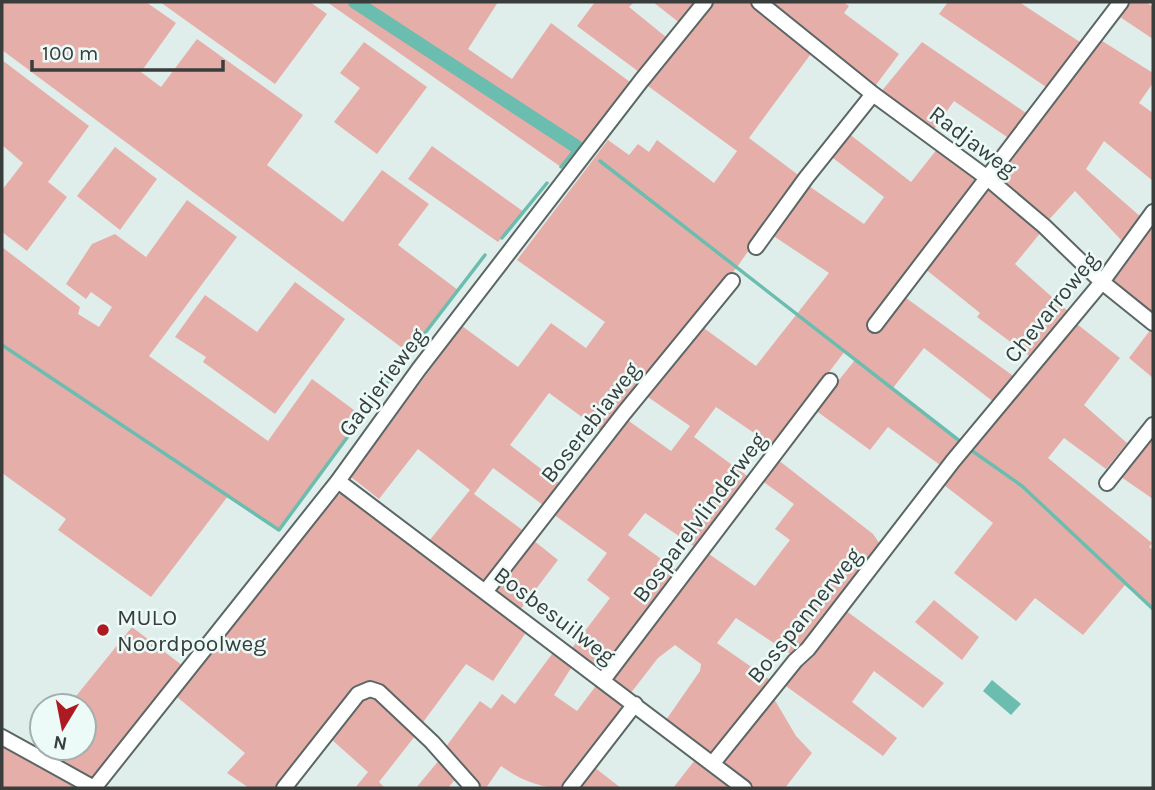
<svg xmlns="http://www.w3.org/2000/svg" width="1155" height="790" font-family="Karla,sans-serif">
<rect width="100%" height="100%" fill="#dfeeeb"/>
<path fill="#e6aea9" d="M2,2H146L176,23L141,72L161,87L197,39L303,115L267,165L343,222L382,170L429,204L398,245L458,290L409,353L2,50Z
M160,2H310L327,14L275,84Z
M327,2H498L468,49L512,79L551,23L630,82L580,150L576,148L561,167Z
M595,2H634L629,7L666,37L639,72L577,26Z
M653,2H699L681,24Z
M712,2H750L813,51L749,138L801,177L737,267L604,433L549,393L510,445L563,486L547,508L493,468L474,494L525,532L487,580L480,579L429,541L470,490L418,449L379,499L351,477L462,326L518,367L551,323L586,348L605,322L517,260L608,140L629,155L638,144L649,152L657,140L714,183L737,151L648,86Z
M766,2H843L849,6L844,13L899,54L873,89Z
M948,2H1019L1083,44L1049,89L939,14Z
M1131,2H1146L1153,7V39L1120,17Z
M1099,39L1153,73V83L1139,103L1153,113V181L1104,141L1086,169L1141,217L1123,242L1075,191L1046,223L993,177Z
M364,42L427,87L377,154L334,122L360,88L340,73Z
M922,42L1029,115L1010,139L954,101L932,132L880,93Z
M2,60L89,126L48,182L67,197L27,251L2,232V190L23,163L2,145Z
M848,133L911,182L938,148L980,179L902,295L1016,378L995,403L924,348L893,388L961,442L940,465L888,427L870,450L815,410L855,360L845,351L773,446L716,407L694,437L750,478L698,549L645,513L628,535L678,571L602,672L572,648L610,598L587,580L607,553L553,514L626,419L671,451L690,426L645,395L701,326L756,366L829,273L769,233L806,184L864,224L884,197L829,155Z
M432,146L524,212L498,242L408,179Z
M115,147L157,179L120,230L77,196Z
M988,184L1042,231L1015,264L1070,313L1032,358L977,317L980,313L924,268Z
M187,200L237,237L149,356L268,441L312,379L362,416L279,530L228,496L151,597L58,530L66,519L2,473V247L80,307L78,314L99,327L112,307L91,292L86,299L66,284L92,244L115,234L146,257Z
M1153,221V317L1109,281Z
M295,282L345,319L275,414L203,362L206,357L175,337L205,295L257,332Z
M1077,324L1120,358L1084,405L1127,443L1106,469L1064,438L1048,458L1152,543L1149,547L1153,550V609L1125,585L1083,635L1035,598L1016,621L954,573L993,523L944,485Z
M1151,329L1153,331V378L1129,358Z
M1153,434V499L1121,477Z
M777,459L873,534L882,547L795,657L736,618L717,643L773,682L713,754H707L666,720L700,671L701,664L675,645L658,658L630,694L610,679L706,552L755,586L790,540L775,529L794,504L761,480Z
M340,494L346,495L527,631L493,681L466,664L421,725L384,690L356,689L277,788H249L227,773L245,753L177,697L327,503Z
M533,540L558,560L520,610L495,592L496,587Z
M934,600L979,637L962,660L915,622Z
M845,610L944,683L923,708L874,671L852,702L897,738L883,756L783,684L810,656Z
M132,627L183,666L94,779L89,780L35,747L42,738V748H84V706H68Z
M555,650L573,665L554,695L577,711L598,683L619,701L622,708L619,715L564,788C539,788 521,780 501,766L486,788H482L445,748L480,701L491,709L502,694L515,704Z
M773,697L796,736L812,753L785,788H753L720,761Z
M367,698L379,700L415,736L379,782L385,788H355L368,772L331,739L360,701Z
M2,743L79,788H2Z
M440,759L457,777L448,788H416Z
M695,760L732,788H673Z
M594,767L621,788H578Z"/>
<path fill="#6bbdaf" d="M992,680L1021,704L1011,715L983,691Z"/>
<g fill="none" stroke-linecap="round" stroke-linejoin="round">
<path stroke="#6bbdaf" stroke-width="3.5" d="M600,161L961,442
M561,167L577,147
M502,238L547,183
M2,345L279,530L399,367
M412,350L485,255
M971,450L1022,486L1153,609"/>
<path stroke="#6bbdaf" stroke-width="14" d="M355,2L577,147"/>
<defs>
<path id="street" d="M759,2L873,94L986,177L1044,226L1102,282L1153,323
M756,247L806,178L873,94
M875,325L1121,2
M338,481L744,788
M1107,483L1153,425
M485,592L624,413L732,281
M603,680L830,381
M2,737L94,788
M713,763L795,661L808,649L953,461L1102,282L1153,212
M94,788L338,481L419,369L641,81L705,2
M284,788L358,694L370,689L379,692L432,742L472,787
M570,788L635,704"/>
</defs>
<use href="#street" stroke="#5a6764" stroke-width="18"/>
<use href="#street" stroke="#fff" stroke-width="14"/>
</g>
<circle fill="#ad1a21" stroke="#ecfbf8" stroke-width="2.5" cx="103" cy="630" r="7"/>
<g text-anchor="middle" stroke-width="5" stroke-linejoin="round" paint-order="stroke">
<g font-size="23" fill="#393e3d" stroke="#ecfbf8">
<text transform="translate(973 141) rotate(37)" y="8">Radjaweg</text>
<text transform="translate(1051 307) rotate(-51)" y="8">Chevarroweg</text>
<text transform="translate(382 382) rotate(-53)" y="8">Gadjerieweg</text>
<text transform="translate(590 422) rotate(-52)" y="8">Boserebiaweg</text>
<text transform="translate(699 517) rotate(-53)" y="8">Bosparelvlinderweg</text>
<text transform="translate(555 615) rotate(37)" y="8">Bosbesuilweg</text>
<text transform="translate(804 615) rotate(-51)" y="8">Bosspannerweg</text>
</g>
<g font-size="23" fill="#393e3d" stroke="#ecfbf8" text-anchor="start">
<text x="117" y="625">MULO<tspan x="117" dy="26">Noordpoolweg</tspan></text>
</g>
</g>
<rect width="1155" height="790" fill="none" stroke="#393e3d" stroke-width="7"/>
<g transform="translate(63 727) rotate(190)"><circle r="33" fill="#ecfbf8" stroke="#a4afad" stroke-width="2"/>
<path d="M0-5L12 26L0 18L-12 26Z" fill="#ad1a21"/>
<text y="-10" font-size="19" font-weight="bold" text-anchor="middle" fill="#393e3d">N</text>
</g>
<path d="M32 60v10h191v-10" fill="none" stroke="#393e3d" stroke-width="3.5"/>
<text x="42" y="60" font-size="21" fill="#393e3d" stroke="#ecfbf8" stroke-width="5" paint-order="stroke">100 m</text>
</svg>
